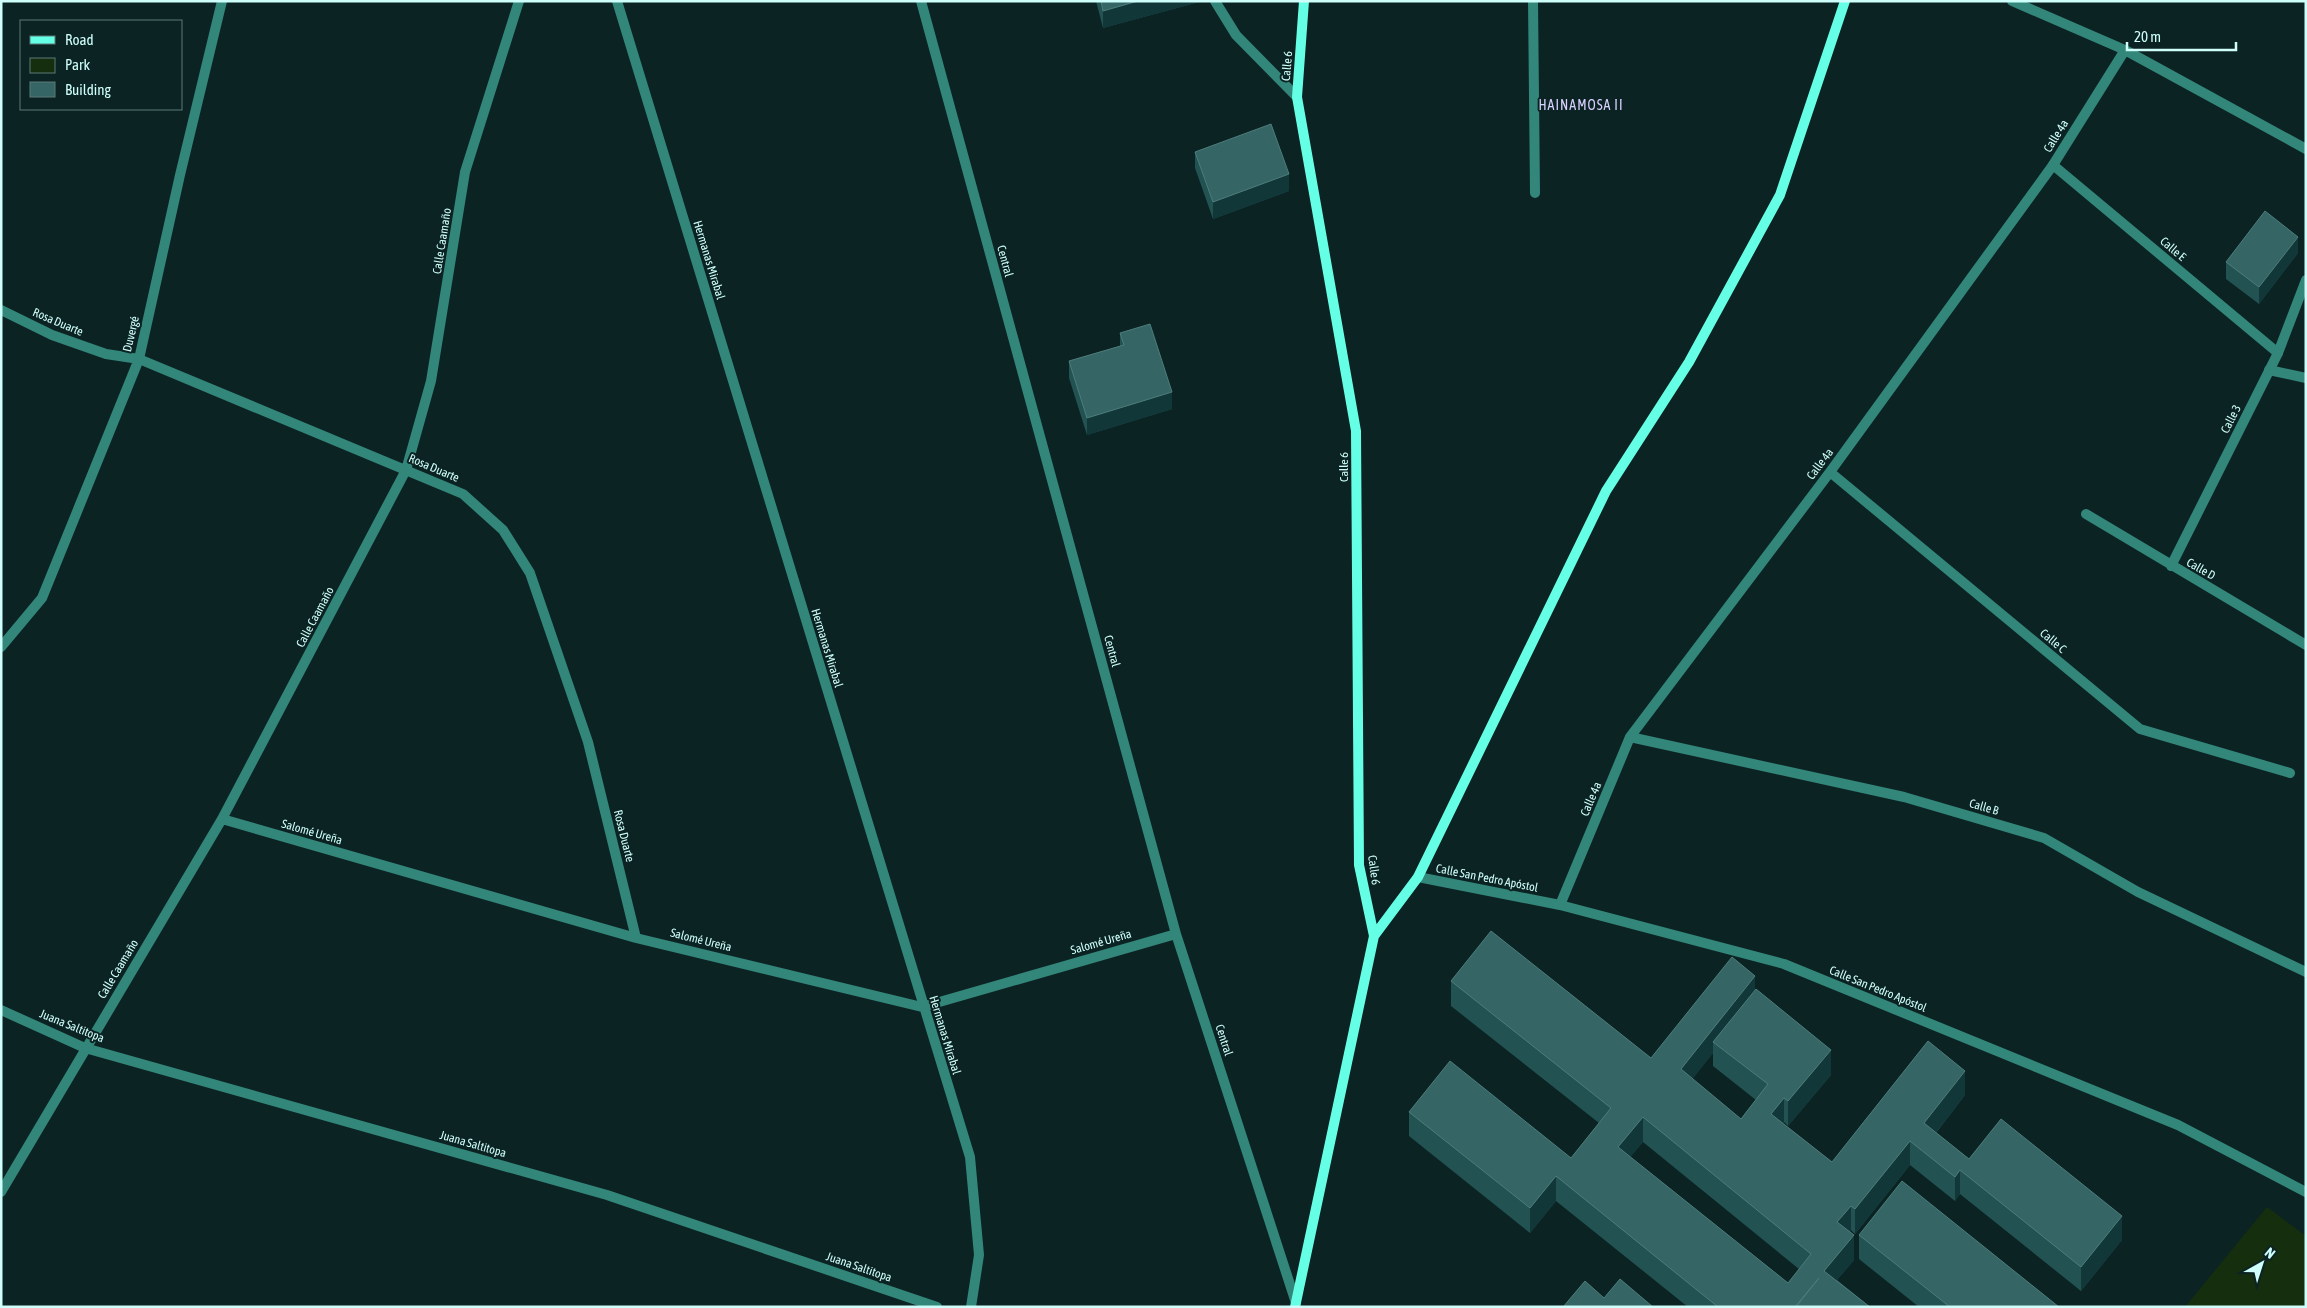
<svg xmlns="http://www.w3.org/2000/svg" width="2307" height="1308" font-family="'Asap Condensed',sans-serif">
<rect width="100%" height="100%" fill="#0c2323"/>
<path fill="#152e0e" d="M2267,1207L2306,1236V1307H2185Z"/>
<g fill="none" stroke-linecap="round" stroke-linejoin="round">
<path stroke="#33867a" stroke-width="10" d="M2053,165L2278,353
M2269,370L2306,378"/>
<path stroke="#33867a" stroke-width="10" d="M617,1L970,1157L979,1255L971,1307
M921,1L1176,934L1296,1303
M1215,1L1236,35L1297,97
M1533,1L1535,193
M2012,1L2125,50L2306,149
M1,310L52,335L106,354L139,359L463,494L503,530L530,573L588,742L636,938
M1830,472L2140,729L2290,773
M2086,514L2306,645
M2171,566L2278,353L2306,280
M1,647L42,598L139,359L180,175L222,1
M1630,737L1904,797L2044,838L2138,892L2306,972
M222,819L636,938L922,1007L1176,934
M1418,877L1560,905L1784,964L2178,1125L2306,1192
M1560,905L1630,737L1830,472L2053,165L2125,50
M1,1010L85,1048L607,1195L937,1307
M1,1192L222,819L406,470L431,381L465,172L519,1"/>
<path stroke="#65ffe6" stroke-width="10" d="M1304,1L1297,97L1356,431L1359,865L1374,936
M1295,1307L1374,936L1418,877L1606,491L1689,362L1780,195L1845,1"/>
</g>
<path fill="#235253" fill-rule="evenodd" d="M1096,1H1199V2L1103,28Z
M1195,152L1289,191L1213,219L1195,168Z
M2298,253L2259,304L2226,279V262Z
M1120,333L1172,409L1087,435L1069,378V361L1120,346Z
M1451,981L1651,1058L1755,990L1831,1075L1788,1126L1784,1122L1783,1124L1832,1162L1965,1095L1936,1133L1969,1159L2122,1240L2081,1291L1960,1194L1955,1201L1910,1165L1855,1234L1851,1230L1850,1232L1854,1260L1837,1280L1870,1307H1688L1556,1201L1530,1233L1409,1136V1112L1571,1158L1599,1123L1451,1006ZM1713,1053V1066L1756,1100L1741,1119L1692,1079ZM1643,1142L1799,1269L1788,1283L1630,1157Z
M1859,1235L2059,1307H1919L1859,1259Z"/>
<path fill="#123738" d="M1138,1H1199V2L1103,28V11Z
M1289,174V191L1213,219V202Z
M2298,237V253L2259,304V287Z
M1172,392V409L1087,435V418Z
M1755,976V1001L1713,1042V1053L1681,1094V1069Z
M1831,1050V1075L1788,1126V1101Z
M1965,1071V1095L1924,1148V1123Z
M1784,1098V1122L1771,1139V1114Z
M1643,1117V1142L1618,1172V1147Z
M1910,1141V1165L1855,1234V1209Z
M1960,1170V1194L1955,1201V1177Z
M1556,1176V1201L1530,1233V1208Z
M1851,1206V1230L1837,1246V1222Z
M2122,1216V1240L2081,1291V1267Z
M1854,1235V1260L1824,1295V1271Z"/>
<path fill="#356565" stroke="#4d7d7c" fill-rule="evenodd" d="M1101,1H1138L1103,11Z
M1271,124L1289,174L1213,202L1195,152Z
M2265,211L2298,237L2259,287L2226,262Z
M1150,324L1172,392L1087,418L1069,361L1124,345L1120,333Z
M1491,931L1651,1058L1732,957L1755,976L1681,1069L1741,1119L1768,1084L1713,1042L1756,989L1831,1050L1788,1101L1784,1098L1771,1114L1832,1162L1928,1041L1965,1071L1924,1123L1969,1159L2001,1119L2122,1216L2081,1267L1960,1170L1955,1177L1910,1141L1855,1209L1851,1206L1837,1222L1854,1235L1824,1271L1870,1307H1796L1819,1278L1795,1307H1718L1556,1176L1530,1208L1409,1112L1450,1061L1571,1158L1611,1108L1451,981ZM1643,1117L1811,1254L1788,1283L1618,1147Z
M1902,1181L2059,1307H1950L1859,1235Z
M1620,1279L1653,1307H1563L1585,1281L1604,1298Z"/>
<g text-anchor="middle" stroke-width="4" stroke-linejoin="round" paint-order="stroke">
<g font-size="12" fill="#cefffb" stroke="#0c2323">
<text transform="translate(1287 66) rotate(-85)" y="4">Calle 6</text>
<text transform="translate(2056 136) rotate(-58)" y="4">Calle 4a</text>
<text transform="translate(442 241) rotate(-81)" y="4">Calle Caamaño</text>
<text transform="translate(2173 249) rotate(40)" y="4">Calle E</text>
<text transform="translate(709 260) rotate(73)" y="4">Hermanas Mirabal</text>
<text transform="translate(1005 261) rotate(75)" y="4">Central</text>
<text transform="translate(58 322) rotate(23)" y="4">Rosa Duarte</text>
<text transform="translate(131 334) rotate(-77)" y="4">Duvergé</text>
<text transform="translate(2231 419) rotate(-63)" y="4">Calle 3</text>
<text transform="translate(1820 464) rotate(-53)" y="4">Calle 4a</text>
<text transform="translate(1344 467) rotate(-90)" y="4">Calle 6</text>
<text transform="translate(434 468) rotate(23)" y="4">Rosa Duarte</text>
<text transform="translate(2201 569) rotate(30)" y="4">Calle D</text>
<text transform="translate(315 617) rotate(-62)" y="4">Calle Caamaño</text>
<text transform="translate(2053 641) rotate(40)" y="4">Calle C</text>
<text transform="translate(827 648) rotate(73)" y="4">Hermanas Mirabal</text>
<text transform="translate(1112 651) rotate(75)" y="4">Central</text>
<text transform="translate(1591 799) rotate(-67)" y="4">Calle 4a</text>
<text transform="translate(1984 807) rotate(16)" y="4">Calle B</text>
<text transform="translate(312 832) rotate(16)" y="4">Salomé Ureña</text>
<text transform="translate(624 836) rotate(76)" y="4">Rosa Duarte</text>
<text transform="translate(1374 870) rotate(82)" y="4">Calle 6</text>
<text transform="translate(1487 878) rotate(11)" y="4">Calle San Pedro Apóstol</text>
<text transform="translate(701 940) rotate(14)" y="4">Salomé Ureña</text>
<text transform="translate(1101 942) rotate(-16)" y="4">Salomé Ureña</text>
<text transform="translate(118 969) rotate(-59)" y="4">Calle Caamaño</text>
<text transform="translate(1878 989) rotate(22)" y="4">Calle San Pedro Apóstol</text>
<text transform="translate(72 1026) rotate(22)" y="4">Juana Saltitopa</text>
<text transform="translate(945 1035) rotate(73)" y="4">Hermanas Mirabal</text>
<text transform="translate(1224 1040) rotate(72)" y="4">Central</text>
<text transform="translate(473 1144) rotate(16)" y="4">Juana Saltitopa</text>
<text transform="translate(859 1267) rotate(19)" y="4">Juana Saltitopa</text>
</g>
<g font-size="14" letter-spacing="1" fill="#d8d0ff" stroke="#0c2323">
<text x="1581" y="110">HAINAMOSA II</text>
</g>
</g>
<rect width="2307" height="1308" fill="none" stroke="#cefffb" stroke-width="5"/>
<rect x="20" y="20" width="162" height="90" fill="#0c2323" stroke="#5a7b79"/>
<rect x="30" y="36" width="25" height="8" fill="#65ffe6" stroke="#5a7b79"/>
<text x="65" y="45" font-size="15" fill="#cefffb">Road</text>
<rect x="30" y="58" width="25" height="15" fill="#152e0e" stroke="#5a7b79"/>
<text x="65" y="70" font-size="15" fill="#cefffb">Park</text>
<rect x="30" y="82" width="25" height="15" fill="#356565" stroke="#5a7b79"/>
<text x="65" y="95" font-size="15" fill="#cefffb">Building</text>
<g transform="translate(2262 1263) rotate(39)" stroke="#0c2323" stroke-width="4" paint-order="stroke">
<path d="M0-4L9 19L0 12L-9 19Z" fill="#cefffb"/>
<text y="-8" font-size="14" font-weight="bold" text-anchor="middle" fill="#cefffb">N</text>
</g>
<path d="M2127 42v8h109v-8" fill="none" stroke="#cefffb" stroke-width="2.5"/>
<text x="2134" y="42" font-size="15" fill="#cefffb" stroke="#0c2323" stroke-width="4" paint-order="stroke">20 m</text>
</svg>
